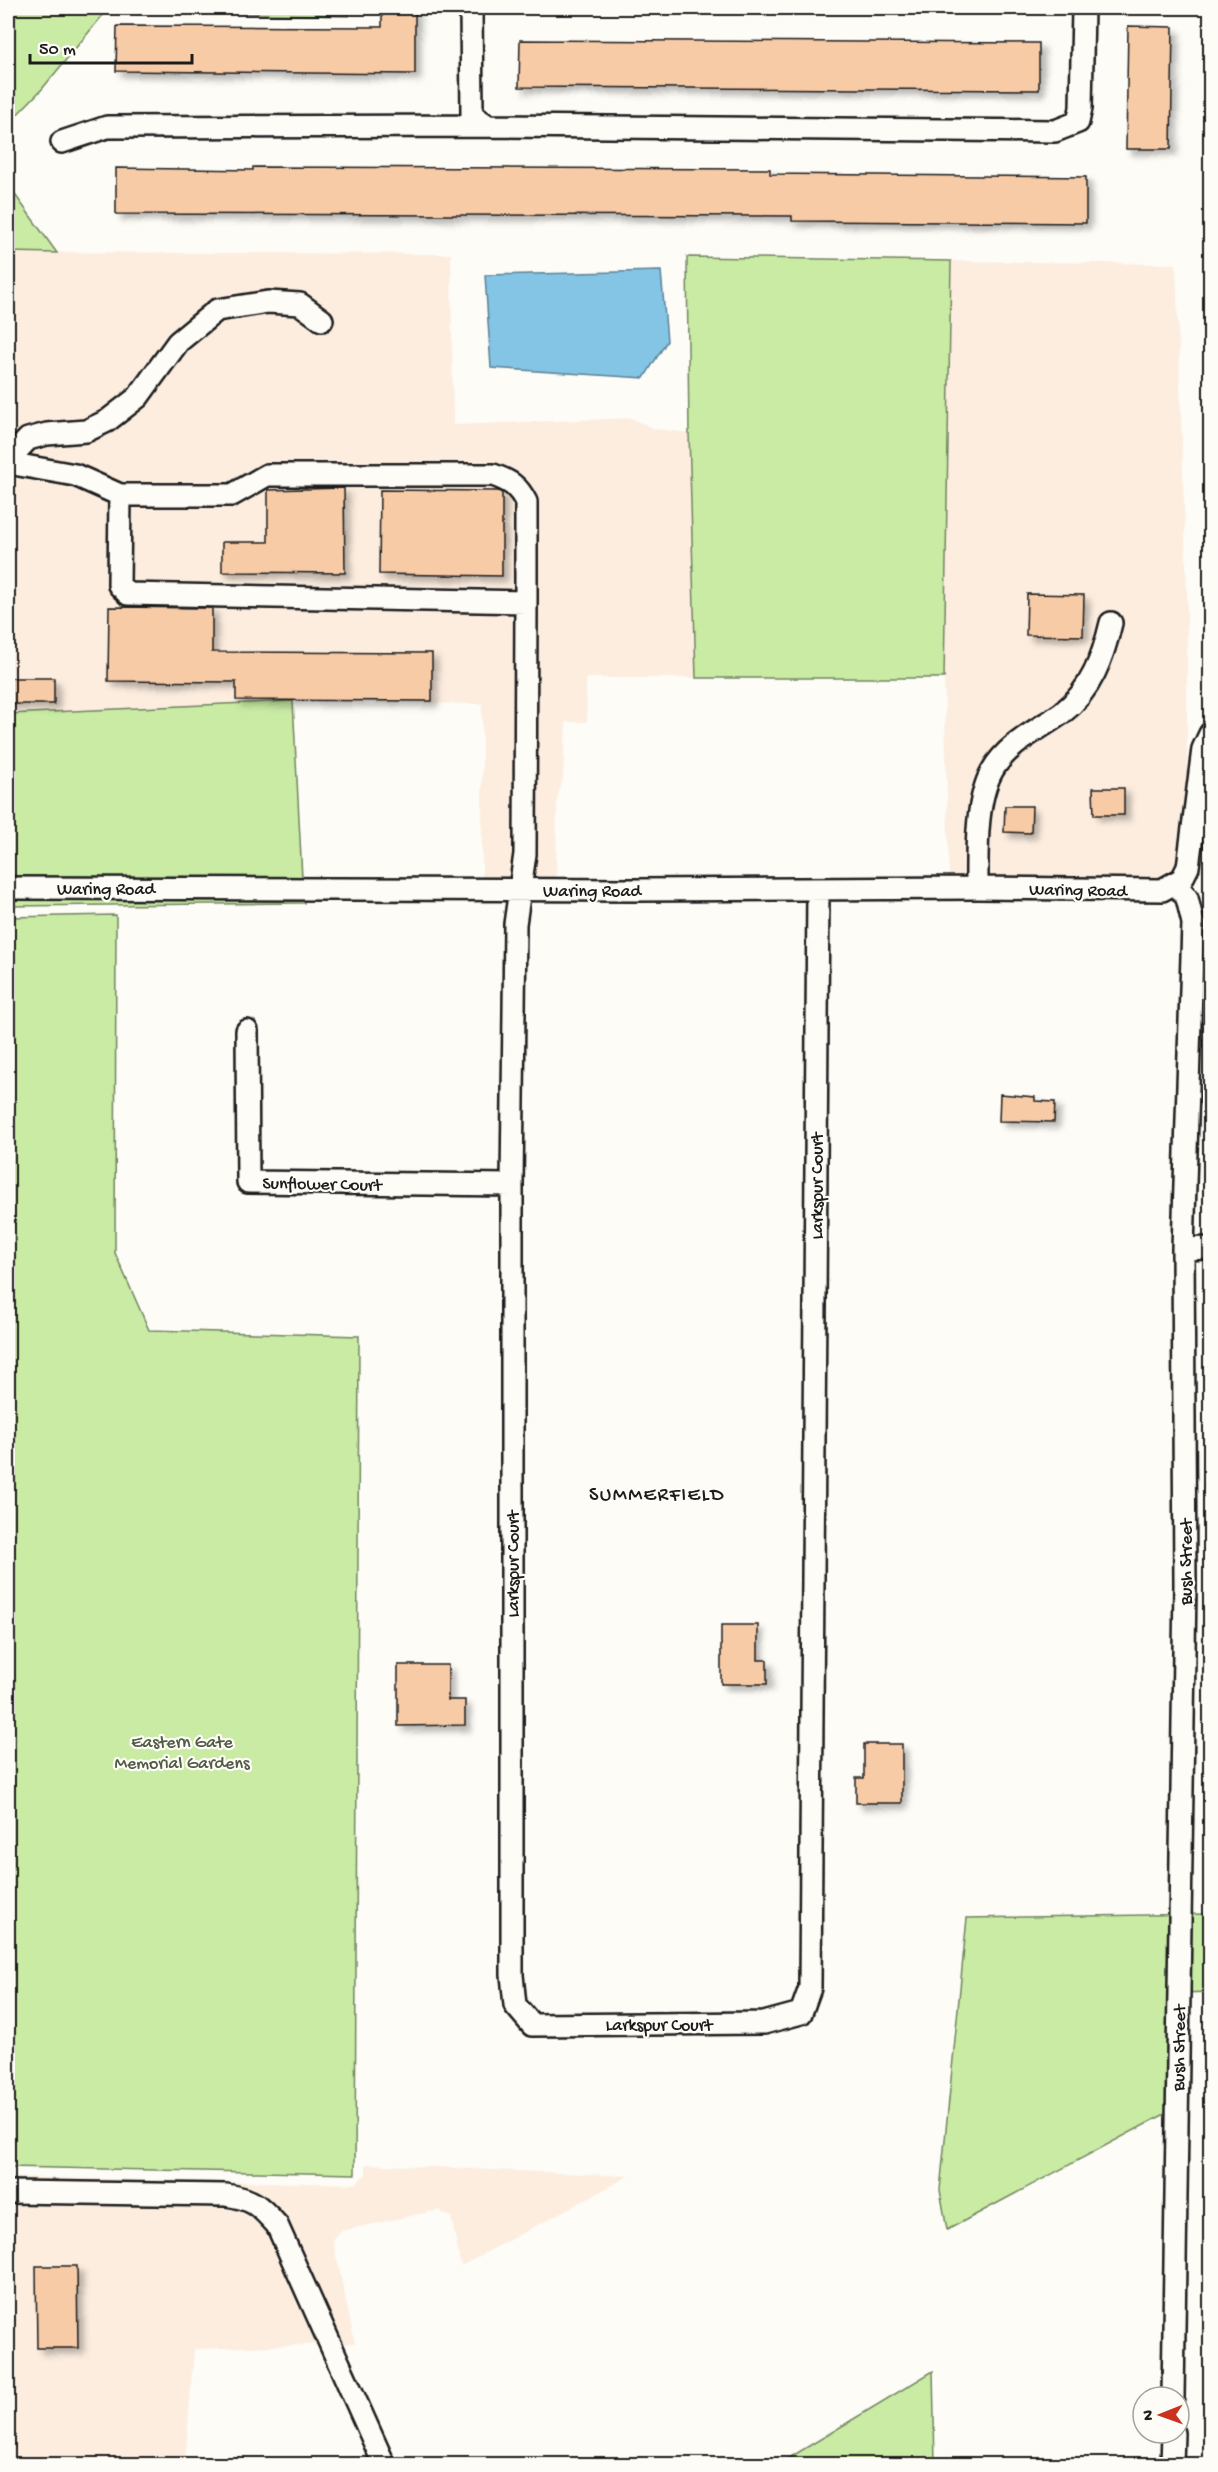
<svg xmlns="http://www.w3.org/2000/svg" width="1218" height="2472" font-family="'Gochi Hand',sans-serif">
<defs>
<filter id="shadow"><feDropShadow dx="5.5" dy="5.5" stdDeviation="3" flood-color="#0004"/></filter>
</defs>
<rect width="100%" height="100%" fill="#fdfcf7"/>
<filter id="ink" filterUnits="userSpaceOnUse"><feTurbulence type="fractalNoise" baseFrequency=".0167" numOctaves="2"/><feDisplacementMap in="SourceGraphic" scale="12" xChannelSelector="R" yChannelSelector="G"/><feConvolveMatrix kernelMatrix="1 2 1 2 8 2 1 2 1" color-interpolation-filters="sRGB"/></filter>
<g filter="url(#ink)">
<path fill="#fceddf" d="M8,252L451,254L453,425L631,418L655,429L689,433L696,678H586L587,722H566L563,779L557,799L556,879H482V704L293,701L8,714V475L23,463L8,448Z
M951,261L1176,264L1187,593V773L1176,864L1171,873L1160,879L949,877L944,678Z
M366,2164L629,2176L461,2266L451,2217L438,2210L341,2231L333,2241L355,2343L194,2349L185,2464H8V2177L355,2184L366,2174Z"/>
<path fill="#c9eba4" stroke="#728460" stroke-width="1.5" d="M8,8H349V16L107,10L42,89L8,124Z
M8,185L57,253L8,252Z
M687,257L951,261L944,678H696L689,433Z
M293,701L302,878L8,877V714Z
M8,899L304,900V903L8,906Z
M116,915L115,1253L149,1330L359,1336L355,2174L8,2167V917Z
M1210,1914V1992L1181,1993L1178,2107L947,2230L940,2190L967,1918Z
M933,2371L935,2464H779Z"/>
<path fill="#84c5e5" stroke="#5a8195" stroke-width="1.5" d="M661,271L667,341L644,378L491,368L485,275Z"/>
<path fill="#f8cba7" stroke="#1c1c1c" stroke-width="1.5" filter="url(#shadow)" d="M382,8H415V74L116,71L117,26L382,27Z
M1128,26L1173,27L1171,149H1126Z
M520,40L1039,43V90L519,87Z
M253,167L770,169V174L1086,177V223L792,221V216L116,214V168L253,170Z
M344,488L345,573L222,572V542H268V490Z
M380,490L498,491L502,493V576L379,574Z
M1027,594L1084,595L1083,636L1026,635Z
M109,607L212,608V652L432,653V701L236,700V682L108,681Z
M8,678H54V704H8Z
M1093,788H1124V815H1094Z
M1005,806H1032L1031,833L1004,832Z
M1000,1094L1035,1097V1101L1055,1102L1054,1122L999,1121Z
M721,1625H758V1660H767V1684H721Z
M398,1665H448V1700H465V1725L398,1726Z
M864,1744H902V1803H856V1778H864Z
M36,2266H77L78,2348H37Z"/>
<g fill="none" stroke-linecap="round" stroke-linejoin="round">
<defs>
<path id="minor" d="M471,8L472,115L488,126L1055,131L1078,122L1081,108L1083,8
M62,142L107,127L488,126
M8,460L28,439L47,434L86,431L107,421L138,397L178,342L217,310L268,302L300,304L322,320
M8,463L75,475L120,495L119,585L128,594L526,602L525,854L515,924L512,1185V1975L515,2005L532,2025L764,2023L801,2013L810,1988L818,889
M120,495H232L267,475H493C510,481 518,486 526,502V602
M8,888L636,890L977,888L1162,890L1182,879L1188,867L1203,749L1210,734
M977,888C977,853 975,802 992,771C1007,744 1038,730 1062,713C1091,691 1103,657 1111,623
M247,1031L248,1182L512,1185
M1183,1249L1210,1248
M8,2192L226,2195C253,2199 259,2205 277,2225L384,2464
M1173,2397L1185,1585L1183,1249L1193,923L1187,898L1176,884
M1172,2464L1173,2433"/>
</defs>
<use href="#minor" stroke="#1c1c1c" stroke-width="26"/>
<use href="#minor" stroke="#fdfcf7" stroke-width="21"/>
</g>
</g>
<g text-anchor="middle" stroke-width="4.5" stroke-linejoin="round" paint-order="stroke">
<g font-size="18" fill="#1c1c1c" stroke="#fdfcf7">
<text x="106" y="894">Waring Road</text>
<text transform="translate(1078 889) rotate(1)" y="6">Waring Road</text>
<text x="592" y="896">Waring Road</text>
<text transform="translate(322 1183) rotate(1)" y="6">Sunflower Court</text>
<text transform="translate(816 1186) rotate(-90)" y="6">Larkspur Court</text>
<text transform="translate(1185 1562) rotate(-90)" y="6">Bush Street</text>
<text transform="translate(512 1564) rotate(-90)" y="6">Larkspur Court</text>
<text x="659" y="2030">Larkspur Court</text>
<text transform="translate(1178 2048) rotate(-89)" y="6">Bush Street</text>
</g>
<g font-size="18" fill="#505a45" stroke="#fdfcf7">
<text x="182" y="1747">Eastern Gate<tspan x="182" dy="21">Memorial Gardens</tspan></text>
</g>
<g font-size="20" letter-spacing="1.5" fill="#1c1c1c" stroke="#fdfcf7">
<text x="657" y="1500">SUMMERFIELD</text>
</g>
</g>
<rect width="1218" height="2472" fill="none" stroke="#fdfcf7" stroke-width="30"/>
<rect x="15" y="15" width="1188" height="2442" fill="none" stroke="#1c1c1c" stroke-width="2" filter="url(#ink)"/>
<g transform="translate(1161 2415) rotate(269)"><circle r="28" fill="#fdfcf7" stroke="#a3a29f" stroke-width="1.5"/>
<path d="M0-4.5L10 22L0 15L-10 22Z" fill="#c8321e"/>
<text y="-9" font-size="16" font-weight="bold" text-anchor="middle" fill="#1c1c1c">N</text>
</g>
<path d="M30 54v9h162v-9" fill="none" stroke="#1c1c1c" stroke-width="3"/>
<text x="39" y="54" font-size="18" fill="#1c1c1c" stroke="#fdfcf7" stroke-width="4.5" paint-order="stroke">50 m</text>
</svg>
